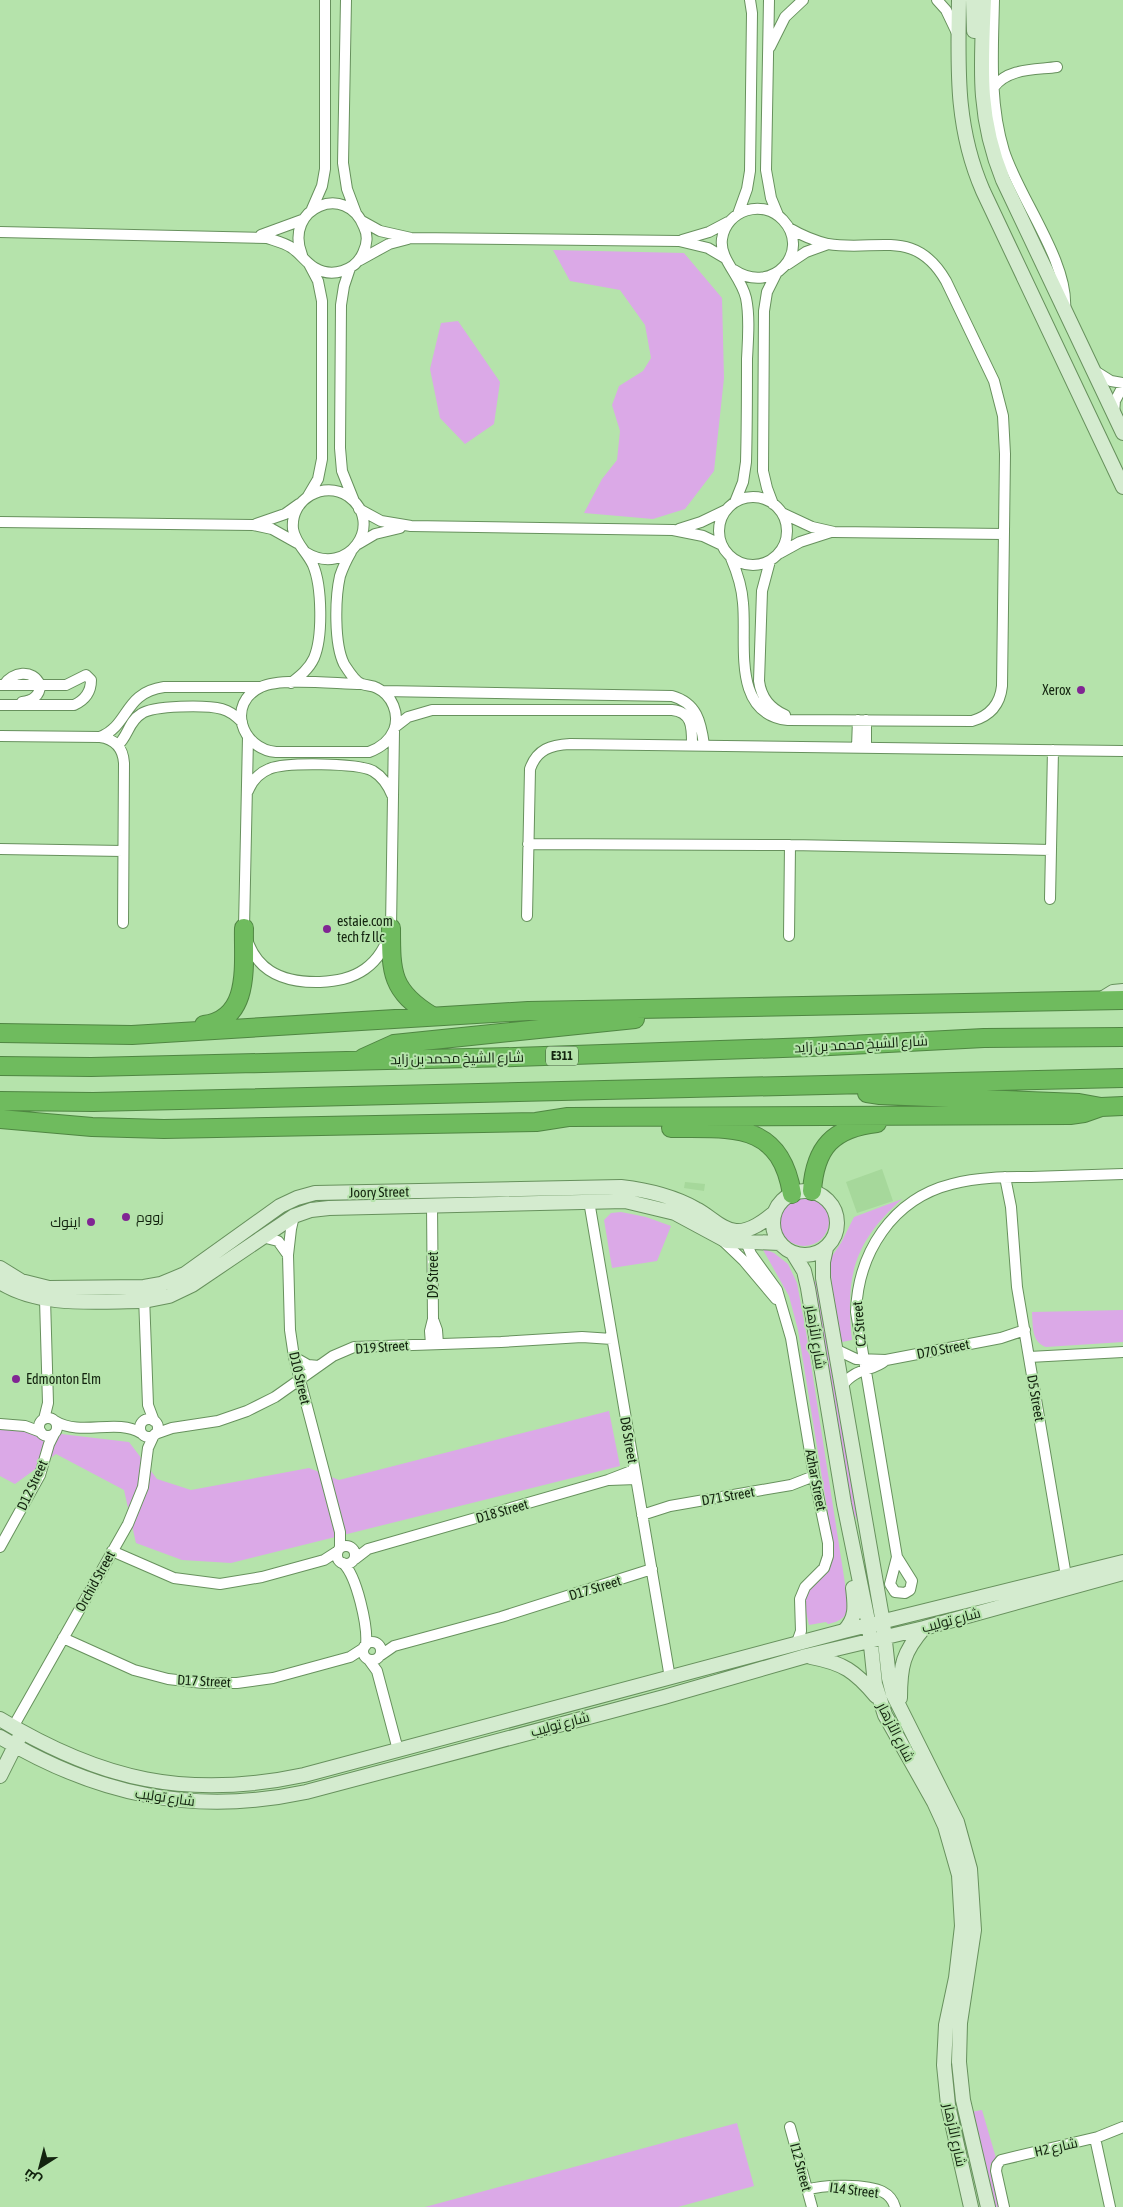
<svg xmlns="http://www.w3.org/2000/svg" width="1123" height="2207" font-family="'Asap Condensed',Cairo,sans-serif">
<rect width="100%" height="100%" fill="#b5e3ab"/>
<path fill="#a6d89b" d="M882,1169L893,1201L857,1213L846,1182Z
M685,1182L705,1184L704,1191L684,1188Z"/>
<path fill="#dba9e7" d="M553,250L684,253L722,298L724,378L714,471L685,509L653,519L584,513L602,479L617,460L620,431L612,405L619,386L643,371L651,358L645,325L620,290L570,281Z
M458,321L500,382L494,424L465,444L440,418L430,369L441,323Z
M779 1221a25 25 0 1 1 50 0a25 25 0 1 1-50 0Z
M902,1199C854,1242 845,1276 852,1340L842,1342L834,1316L830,1259L841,1243L854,1217Z
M621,1212L646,1217L671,1226L657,1261L612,1268L604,1220L611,1213Z
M762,1248L774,1253L788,1264L797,1283L806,1332L848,1603C848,1617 841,1621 828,1624L826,1622L809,1625L804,1603L808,1591L826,1573L834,1551L798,1330L789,1296Z
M817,1281L858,1523L848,1500L811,1282Z
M1123,1310V1342L1046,1347C1031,1342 1033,1325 1032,1312Z
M609,1411L620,1466L231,1563L182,1560L136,1543L124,1490L56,1454L15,1484L0,1476V1429L61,1434L129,1442L157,1479L191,1490L309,1468L339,1480Z
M982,2110L996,2158L990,2166L999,2207H992L971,2112Z
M737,2123L754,2186L678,2207H425Z"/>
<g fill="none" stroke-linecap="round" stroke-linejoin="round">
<defs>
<path id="street" d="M346,0L343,163L347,189L356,213
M769,0L766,170L771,198L778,215
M937,0L946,10L957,33
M994,0C993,50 989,102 1004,151C1019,198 1069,262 1065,309
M770,47L785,17L803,0
M994,87C1008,68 1035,70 1057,67
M312,209L322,186L325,169V0
M738,214L747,189L750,171L752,13L750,0
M362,221L380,231L411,238L679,241L708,248L725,258
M0,232L267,238C276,241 285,243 292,248C301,254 306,263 315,268C332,278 355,271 363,253C367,245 368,235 364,227C347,182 283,207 302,255
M261,235L302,220
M682,240L709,232L728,222
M360,260L389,244L408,239
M788,264L806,252L828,244
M350,268L344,286L341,305L340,448L342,471L354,501
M734,270C773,296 812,251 783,220C763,198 726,210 722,239C719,259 741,276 746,298C750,317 748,339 747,359C747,393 747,427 746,462L743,482L735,502
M1095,371L1111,381L1123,383
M1114,413L1115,401L1123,386
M308,496L318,479L322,459V301L318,281L309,264
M719 531a34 34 0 1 1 68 0a34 34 0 1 1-68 0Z
M773,504L767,488L763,471L764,311L767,292L776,274
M359,509L381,521L411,526L673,530L703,536L722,545
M782,513L812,527L834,532L1004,534
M0,522L253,525L272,529L297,543
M256,524L285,514L299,504
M679,529L701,522L726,510
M358,544L375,534L400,528
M351,552C347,559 343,567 340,576C335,598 334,644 344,664C348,670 355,682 362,684C367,686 372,685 377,688C392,695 400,714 394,730C389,742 380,748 369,752H276C241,749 226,703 261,687C281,677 337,684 361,684
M780,553L800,542L831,532
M731,558C737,572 742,587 743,603C747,643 731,714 788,720L972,721C990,716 1000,705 1002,686L1005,454L1003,416L994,381L946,281C915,227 877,252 828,244C815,241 801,235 789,228
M770,561L762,591L759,681C761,697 769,708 785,715
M291,683C300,676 309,669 314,658C323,637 322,586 313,565C307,552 295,543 293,529C290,499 324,480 348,496C386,523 348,579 305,552
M0,685H66L86,675L91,680C91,692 85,700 74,705H0
M4,685C12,672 33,668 40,685C40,696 32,701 22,702
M383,691L672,696C697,703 701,722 704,745
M395,727L408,717L432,710H672C693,712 692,729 692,745
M0,736L100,737C115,739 123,748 124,763L123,923
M100,737C130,725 123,693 164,687H260
M248,737L244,928C252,970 281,983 320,982C336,981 351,979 365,969C379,959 387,944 391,928L394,731
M118,745C128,736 129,721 141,714C153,705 207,705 222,709C230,711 236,716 242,722
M857,747L858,720
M866,747V720
M248,791C252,781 259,773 269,769C285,762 358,763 373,771C383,777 388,785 392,795
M528,844L790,845L1051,850
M0,849L123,851
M1050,899L1053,750
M527,916L530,769C537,749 551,745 570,744L1123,751
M789,936L790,845
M1005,1177L1011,1207L1017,1287L1067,1582
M589,1201L670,1678
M432,1205L433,1319L437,1330L438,1344
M262,1237L278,1241L288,1255L290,1330L294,1357L340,1532V1548
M722,1240L744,1261L776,1299
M746,1242L751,1254L777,1290L791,1338L814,1476L828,1543V1556L824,1568L805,1587L800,1599L801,1631L796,1645
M288,1255L291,1229L294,1216
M144,1296L148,1405L154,1421
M431,1344L430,1331L433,1319
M835,1349L856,1359L886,1360
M294,1357L308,1365L319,1366
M1029,1357L1123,1352
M842,1386C857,1366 871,1373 886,1360L1001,1338L1025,1330
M39 1427a9 9 0 1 1 18 0a9 9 0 1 1-18 0Z
M140 1428a9 9 0 1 1 18 0a9 9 0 1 1-18 0Z
M44,1419L48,1403L45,1299
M55,1421C81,1437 116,1418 141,1433
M0,1424L25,1426L41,1432
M155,1434L172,1428L218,1421L247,1411L275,1397L333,1356L354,1347L501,1342L582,1337L612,1339
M609,1480L636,1479
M642,1515L670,1506L791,1485L814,1476
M337 1555a9 9 0 1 1 18 0a9 9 0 1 1-18 0Z
M0,1547L40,1475L49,1444L54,1434
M112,1551L174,1578L220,1584L262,1577L324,1560L338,1551
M897,1557L856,1312C858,1253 892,1199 952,1184C978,1177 1005,1177 1031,1177C1062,1176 1092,1175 1123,1174
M897,1557L912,1581L910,1590L905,1593L895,1592L890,1584Z
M355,1559L368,1549L608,1480L634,1470
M343,1563C357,1576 368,1627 366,1645
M63,1638L134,1670L168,1679L203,1683H237L273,1678L350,1657L364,1648
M363 1651a9 9 0 1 1 18 0a9 9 0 1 1-18 0Z
M381,1655L394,1646L501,1617L652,1569
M369,1660L377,1671L398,1750
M13,1727L128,1524L143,1487L148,1448L154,1435
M790,2127L812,2207
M1095,2138L1110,2207
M807,2190C823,2184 868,2184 883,2192C889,2195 893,2200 895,2207
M1004,2207L996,2171L997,2165L1001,2160L1098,2137L1123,2127"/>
<path id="secondary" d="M959,0C958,68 955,127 983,191L1123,487
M973,0L974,31
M984,0C981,67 977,116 1003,180L1123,433
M1100,1000L1113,992L1123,991
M773 1223a32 32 0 1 1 64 0a32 32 0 1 1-64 0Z
M826,1248L823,1262V1278L883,1623L889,1678L893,1694L957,1822L970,1869L974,1930L960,2023L959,2062L963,2100L988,2207
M793,1253L804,1271L808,1288L844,1504L869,1626L875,1684L885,1715L934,1802L945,1826L959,1875L962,1926L956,1978L946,2025L944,2065L948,2105L971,2207
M0,1268L21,1281L49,1288L144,1287L161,1284L185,1274L280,1206L297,1198L315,1193L621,1187C647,1190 673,1196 696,1209C709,1215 721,1230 736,1231C750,1232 764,1221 774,1213
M0,1282C40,1308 98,1301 144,1301L169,1296L192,1285L294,1216L311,1210L329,1208L625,1201L675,1213L727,1241L780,1243
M844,1631C857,1618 855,1605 853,1588
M811,1657C843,1663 855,1671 876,1696
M900,1698C900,1666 903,1652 924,1628
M0,1719C101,1780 187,1800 304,1775L844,1631L1123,1562
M0,1737C97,1795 194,1816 306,1792L664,1697L806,1656L924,1628L1123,1573
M0,1776L19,1738"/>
<path id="highway" d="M391,928C391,973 391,991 432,1016
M204,1025C252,1019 243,963 244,928
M0,1033L132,1035L528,1011L1123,1000
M363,1058L394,1044L635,1019
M0,1066L91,1067L515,1057L811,1047L984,1038L1123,1037
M867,1093L880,1095L1079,1103L1101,1107L1123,1106
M0,1101L93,1102L1123,1078
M0,1119L92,1127L164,1129L536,1122L568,1117L1070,1115L1084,1113L1101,1107
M671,1128C730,1129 780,1120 792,1194
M812,1191C815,1147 833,1128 877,1123"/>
</defs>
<use href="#street" stroke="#67915d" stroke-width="12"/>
<use href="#secondary" stroke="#67915d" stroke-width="16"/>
<use href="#highway" stroke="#4f8642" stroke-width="20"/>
<use href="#street" stroke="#fff" stroke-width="10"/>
<use href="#secondary" stroke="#d4ebcf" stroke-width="14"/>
<use href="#highway" stroke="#6fbb5e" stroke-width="18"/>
</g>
<g fill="#802693" stroke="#b5e3ab" stroke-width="2">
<circle cx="1081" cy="690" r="5"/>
<circle cx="327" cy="929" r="5"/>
<circle cx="126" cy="1217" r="5"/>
<circle cx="91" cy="1222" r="5"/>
<circle cx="16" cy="1379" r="5"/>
</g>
<g text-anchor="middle" stroke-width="4" stroke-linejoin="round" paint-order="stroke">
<rect fill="#b5e3ab" stroke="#445d3e" stroke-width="1" x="546" y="1046.5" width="32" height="19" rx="4"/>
<g font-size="12" font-weight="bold" fill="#13240f">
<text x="562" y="1060">E311</text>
</g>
<g font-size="14" fill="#13240f" stroke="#b5e3ab" text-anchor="start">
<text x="1071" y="695" text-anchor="end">Xerox</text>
<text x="337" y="926">estaie.com<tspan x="337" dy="16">tech fz llc</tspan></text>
<text x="136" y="1222">زووم</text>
<text x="81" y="1227" text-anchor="end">اينوك</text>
<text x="26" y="1384">Edmonton Elm</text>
</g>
<g font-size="14" fill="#13240f" stroke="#b5e3ab">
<text transform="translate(861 1044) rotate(-3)" y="5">شارع الشيخ محمد بن زايد</text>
<text transform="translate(457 1058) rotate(-1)" y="5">شارع الشيخ محمد بن زايد</text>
<text transform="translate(379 1192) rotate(-1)" y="5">Joory Street</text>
<text transform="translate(433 1275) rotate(-90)" y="5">D9 Street</text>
<text transform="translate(859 1324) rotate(-95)" y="5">C2 Street</text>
<text transform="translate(816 1337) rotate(81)" y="5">شارع الأزهار</text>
<text transform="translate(382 1347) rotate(-4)" y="5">D19 Street</text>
<text transform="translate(943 1349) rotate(-11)" y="5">D70 Street</text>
<text transform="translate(300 1378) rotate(77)" y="5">D10 Street</text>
<text transform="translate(1036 1398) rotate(80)" y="5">D5 Street</text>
<text transform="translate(629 1440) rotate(80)" y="5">D8 Street</text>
<text transform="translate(816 1480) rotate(79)" y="5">Azhar Street</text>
<text transform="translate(32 1485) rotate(-65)" y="5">D12 Street</text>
<text transform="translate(728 1496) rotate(-10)" y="5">D71 Street</text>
<text transform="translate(502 1511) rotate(-16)" y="5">D18 Street</text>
<text transform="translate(95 1581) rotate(-61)" y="5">Orchid Street</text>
<text transform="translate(595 1588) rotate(-17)" y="5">D17 Street</text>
<text transform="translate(951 1620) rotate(-15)" y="5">شارع توليب</text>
<text transform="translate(204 1681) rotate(3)" y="5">D17 Street</text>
<text transform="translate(560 1724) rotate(-15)" y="5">شارع توليب</text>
<text transform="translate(896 1732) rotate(63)" y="5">شارع الأزهار</text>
<text transform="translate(165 1797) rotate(8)" y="5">شارع توليب</text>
<text transform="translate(955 2135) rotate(78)" y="5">شارع الأزهار</text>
<text transform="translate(1056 2147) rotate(-13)" y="5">H2 شارع</text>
<text transform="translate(801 2167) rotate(75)" y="5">I12 Street</text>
<text transform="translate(854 2190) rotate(7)" y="5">I14 Street</text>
</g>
</g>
<g transform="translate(40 2167) rotate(216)" stroke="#b5e3ab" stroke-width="4" paint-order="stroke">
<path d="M0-4L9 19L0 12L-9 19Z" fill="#13240f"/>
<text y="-8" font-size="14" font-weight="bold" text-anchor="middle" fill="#13240f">ش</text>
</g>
</svg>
